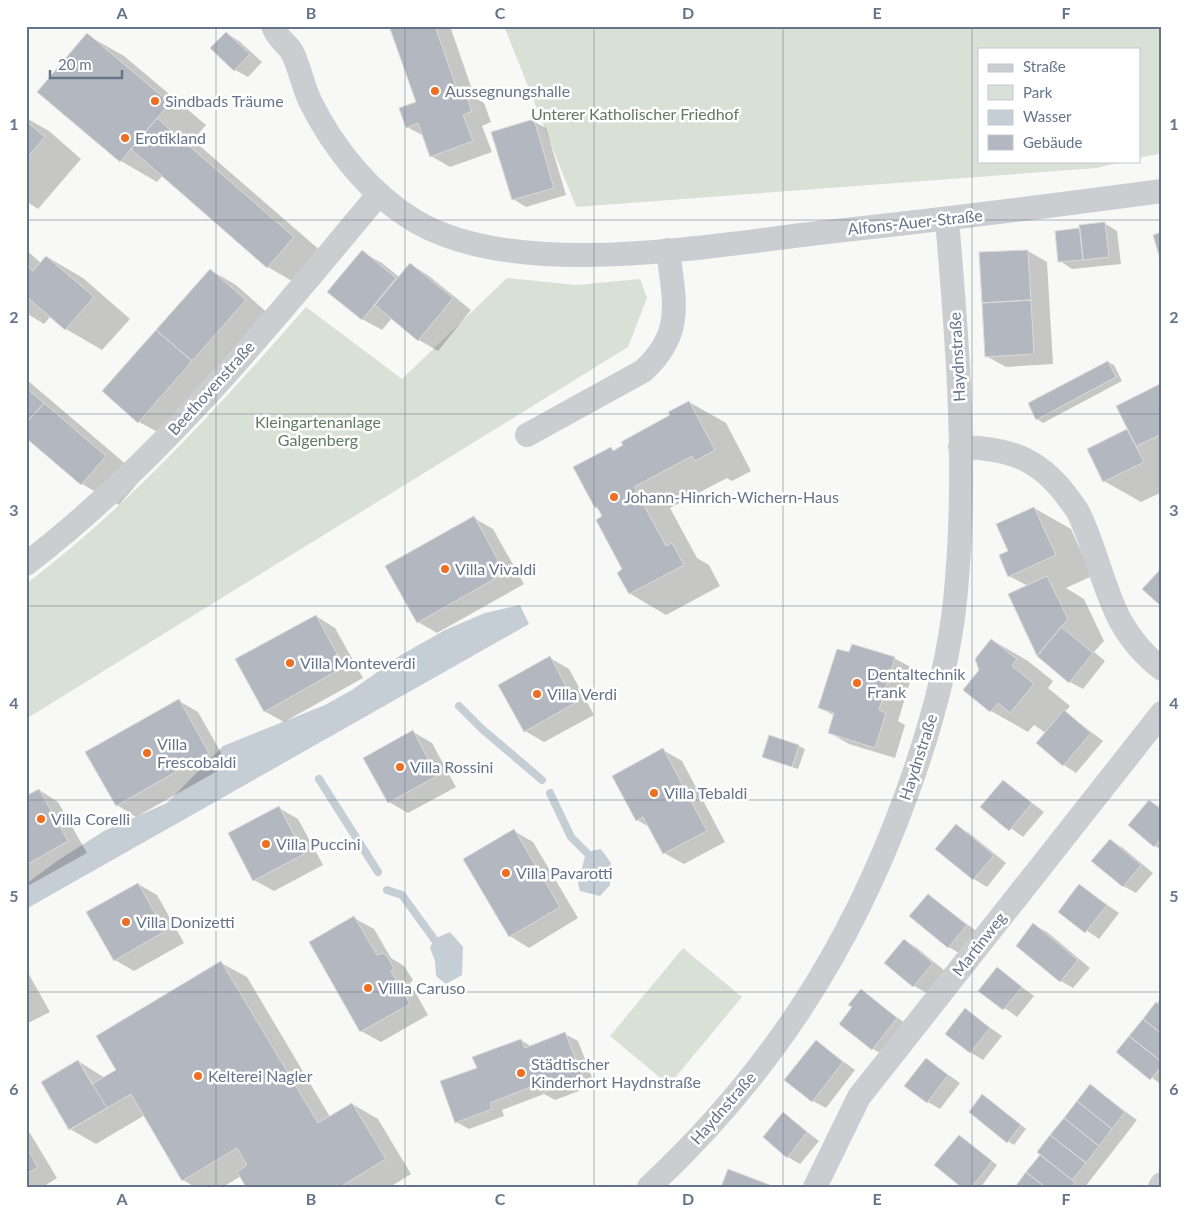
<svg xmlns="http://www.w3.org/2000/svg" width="1188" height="1213" font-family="Lato,sans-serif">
<rect width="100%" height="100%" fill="#f8f9f6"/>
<path fill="#d9e1d6" d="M504,26H1162V153L1139,158V49H979V161H1125L1097,168L576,207Z
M507,278L576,285L640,279L647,298L628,347L26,719V584C131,504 219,406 306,307L402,379Z
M683,948L742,997L669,1085L610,1036Z"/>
<path fill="#c6ced5" d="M520,605L529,624L26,909V884L57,861L104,831L167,803L223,746L325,705L352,690L401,655L445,630L485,613Z
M601,849L611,863L610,885L600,896L580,891L578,884L586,852Z
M450,932L463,947L462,975L446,984L436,976L435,961L430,948L434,939Z"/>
<path fill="#0003" d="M390,26H450L475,98L484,103L491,122L482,126L492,152L450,167L431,156L424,136L407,127L417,103Z
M226,33L239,41L262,62L248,77L235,70Z
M87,35L124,56L206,125L193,140L330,259L304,288L268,267L163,175L157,182L121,161Z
M26,118L49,131L81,159L38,209L29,203L26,206Z
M533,121L546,128L566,195L526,207L513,199Z
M1104,223L1117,231L1121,264L1072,269L1060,261Z
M26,250L41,263L47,257L83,278L130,319L102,350L66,329L51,316L44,324L26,313Z
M1028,251L1047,262L1053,364L1006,367L986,356Z
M362,252L382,263L399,277L410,264L429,276L471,310L438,351L419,340L392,318L382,330L362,319Z
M210,270L236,285L271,316L165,436L139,422Z
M1108,362L1114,365L1122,381L1043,423L1037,419L1029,404Z
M26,379L142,478L119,505L82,484L26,436Z
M1162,385V492L1141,502L1104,481L1088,449L1129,429Z
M689,402L726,423L751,471L732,481L727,478L670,508L697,558L709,565L720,586L666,615L629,593L624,570L604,517L596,507L611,449L615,451L672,416Z
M1034,508L1071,529L1092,576L1066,588L1084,599L1104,641L1094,652L1105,661L1083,689L1070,682L1028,586L1009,576L1010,551Z
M474,518L493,529L524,584L437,633L418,622Z
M316,616L335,628L363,678L284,722L264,711Z
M992,640L1028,661L1053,681L1048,688L1070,706L1065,712L1103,741L1076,773L1064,765L1037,743L1046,733L1034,725L1028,732L991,711L965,690L981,671Z
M850,654L894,658L914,669L898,721L905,725L895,758L849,744L830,733L835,716L820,708Z
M550,658L569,669L594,715L544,742L525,731Z
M179,701L198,712L228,765L136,817L117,805Z
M413,732L432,743L456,787L408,813L389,802Z
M799,746L805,749L798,769L763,757Z
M663,750L682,761L725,842L684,864L664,853L651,828L637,820Z
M1003,781L1044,812L1023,837L982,807Z
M39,790L58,802L87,853L26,887V798Z
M1149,801L1162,808V850L1155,846Z
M279,808L298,819L323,865L274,891L254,880Z
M956,826L969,833L1006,863L987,887L974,879L937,849Z
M514,831L533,842L578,918L529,948L510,936Z
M1110,840L1123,848L1153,873L1136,893L1123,886Z
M138,884L157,895L184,943L134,971L115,960Z
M1080,886L1119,913L1099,939L1060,912Z
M928,895L979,933L962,955L949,947L911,916Z
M354,918L374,929L391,958L404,966L413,980L410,983L428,1015L381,1042L361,1031Z
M1034,925L1047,932L1090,968L1073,988L1061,981Z
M904,940L917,948L945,971L927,993L914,986L886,963Z
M221,963L247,977L330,1117L352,1104L378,1119L411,1174L390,1187H247L241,1176L223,1187H195L183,1180L145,1115L96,1144L70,1129L42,1082L78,1061L105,1078L118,1070Z
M26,969L50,1012L26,1024Z
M997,969L1034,996L1017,1017L980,990Z
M861,991L909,1026L885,1056L873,1049L853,1007Z
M1162,997V1085L1117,1052Z
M965,1010L1002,1036L983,1060L970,1052Z
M565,1034L578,1041L595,1085L555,1100L544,1094L502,1110L504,1116L469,1129L456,1122L478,1068L521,1040L532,1047Z
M816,1041L855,1070L826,1108L813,1101Z
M926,1059L960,1083L940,1109L928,1102Z
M1090,1086L1137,1120L1085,1187H1017Z
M988,1099L1026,1129L1014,1145L1008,1141Z
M784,1114L819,1141L800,1164L788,1157Z
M26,1131L30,1133L57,1178L43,1187H26Z
M959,1136L997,1165L981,1187H963Z"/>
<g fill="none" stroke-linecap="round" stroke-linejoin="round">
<path stroke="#c6ced5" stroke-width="8" d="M459,706L482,729L542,780
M319,779L378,872
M550,793L571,837L586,852
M387,890L402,895L434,939"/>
</g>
<path fill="#b3b8c0" stroke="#dadad8" d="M389,26H435L458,92L464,90L472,111L463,115L473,141L430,157L418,123L406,128L399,108L416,102Z
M226,32L250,54L234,71L210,48Z
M87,33L170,103L120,162L37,92Z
M157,118L294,237L267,268L131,149Z
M534,119L554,188L512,200L491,132Z
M26,121L45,137L26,159Z
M1105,222L1109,257L1083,260L1079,225Z
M1080,228L1083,260L1058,262L1055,231Z
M1162,232V266L1153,235Z
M362,250L396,278L362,320L327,292Z
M1028,250L1031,300L982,303L979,252Z
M46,256L94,297L65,330L26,296V265L33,271Z
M410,263L453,298L418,341L375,305Z
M210,269L246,300L192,361L156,330Z
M1031,300L1034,354L985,357L982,303Z
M156,330L192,361L138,423L102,391Z
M1108,361L1116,377L1036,420L1028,403Z
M1162,383V434L1136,446L1116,406Z
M26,388L44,403L26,423Z
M689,401L715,450L695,461L692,456L634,487L666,546L672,543L684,565L629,594L617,573L622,569L596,520L602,516L597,507L595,508L573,467L611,447L613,451L623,445L621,442L670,415L668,412Z
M44,403L106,456L81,485L26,438V423Z
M1127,429L1144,462L1103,482L1087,449Z
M1034,507L1056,555L1008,577L999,555L1008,551L996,524Z
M474,516L505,573L417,623L385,566Z
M1159,571L1162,573V607L1142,589Z
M1047,576L1068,619L1037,656L1008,594Z
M316,615L344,667L264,712L235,659Z
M1061,627L1093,653L1069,683L1037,656Z
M991,639L1017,659L1012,666L1034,684L1010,713L998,703L990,712L963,690L979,670L975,659Z
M852,644L895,657L879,710L886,713L875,748L828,733L834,713L818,708L837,649L849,652Z
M550,656L575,703L524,732L498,685Z
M179,699L209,753L116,806L85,752Z
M1064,710L1091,733L1063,766L1036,743Z
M413,730L437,776L388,803L363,758Z
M769,735L799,745L792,767L762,757Z
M663,748L707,831L663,854L643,817L636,821L612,776Z
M1003,780L1032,803L1009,831L980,807Z
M39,789L68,841L26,865V796Z
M1149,800L1162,810V837L1154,847L1128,825Z
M279,806L304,854L253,881L228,833Z
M956,824L994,855L973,880L935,849Z
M514,829L560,907L509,937L463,859Z
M1110,839L1141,865L1123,887L1091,861Z
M138,883L165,931L114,961L86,912Z
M1079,884L1107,905L1085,933L1058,912Z
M928,894L967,925L948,948L909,916Z
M354,916L377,955L384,953L390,961L394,968L391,971L410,1004L360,1032L309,942Z
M1033,923L1078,960L1060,982L1016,946Z
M904,939L933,963L913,987L884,963Z
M221,961L318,1123L352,1103L386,1159L340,1187H246L237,1172L247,1165L237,1148L182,1181L131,1094L69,1130L41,1082L78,1060L92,1084L116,1070L96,1036Z
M997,967L1022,987L1003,1010L978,991Z
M861,989L897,1018L872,1050L839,1024L852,1007L848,1005Z
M1156,1002L1162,1007V1034L1143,1019Z
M965,1008L990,1028L970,1053L945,1034Z
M1143,1019L1162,1034V1062L1129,1036Z
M565,1032L583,1078L542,1093L538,1084L490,1103L492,1109L455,1123L440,1081L477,1068L472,1057L521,1039L525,1048Z
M1129,1036L1162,1062V1066L1150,1080L1116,1052Z
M816,1040L843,1062L812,1102L784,1080Z
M926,1058L948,1075L927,1103L904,1086Z
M78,1060L107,1108L69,1130L41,1082Z
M1090,1084L1125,1112L1112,1129L1077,1101Z
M982,1094L1021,1125L1007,1143L969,1112Z
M1077,1101L1112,1129L1099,1146L1064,1118Z
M783,1112L807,1132L787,1158L763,1137Z
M1064,1118L1099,1146L1086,1163L1050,1135Z
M959,1135L992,1161L972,1187H961L934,1165Z
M1050,1135L1086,1163L1072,1180L1037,1152Z
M26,1147L38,1167L26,1174Z
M1040,1155L1075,1182L1072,1187H1045L1026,1172Z
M728,1169L770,1185L769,1187H721Z
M1026,1172L1045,1187H1015Z"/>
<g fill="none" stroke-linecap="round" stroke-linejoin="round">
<path stroke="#cbcdd1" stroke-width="24" d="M273,26C278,41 288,43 293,54C300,69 303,86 310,101C333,148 370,194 415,221C518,282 712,245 827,232C939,220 1050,206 1162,191
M527,435L643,371C685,333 674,301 668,250
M960,447C1007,448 1037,457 1066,495C1070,501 1076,507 1079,514C1107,573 1105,625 1162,669
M26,564C162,460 270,324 379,194
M649,1187C769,1075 850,950 906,796C929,733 948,668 955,601C968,475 958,346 947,220
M815,1187L859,1097L1162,713
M1160,1187L1162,1184"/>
</g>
<path fill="none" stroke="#667489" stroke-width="1" stroke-opacity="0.55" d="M216,26V1187M405,26V1187M594,26V1187M783,26V1187M972,26V1187M26,220H1162M26,414H1162M26,606H1162M26,800H1162M26,992H1162"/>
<g fill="#ee6f21" stroke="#fff" stroke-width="2">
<circle cx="435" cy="91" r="5"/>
<circle cx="155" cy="101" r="5"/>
<circle cx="125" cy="138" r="5"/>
<circle cx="614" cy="497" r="5"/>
<circle cx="445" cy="569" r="5"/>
<circle cx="290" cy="663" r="5"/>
<circle cx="857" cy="683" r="5"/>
<circle cx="537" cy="694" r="5"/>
<circle cx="147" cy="753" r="5"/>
<circle cx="400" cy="767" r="5"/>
<circle cx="654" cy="793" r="5"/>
<circle cx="41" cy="819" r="5"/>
<circle cx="266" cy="844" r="5"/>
<circle cx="506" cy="873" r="5"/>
<circle cx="126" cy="922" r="5"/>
<circle cx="368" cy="988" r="5"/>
<circle cx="521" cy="1073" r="5"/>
<circle cx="198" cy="1076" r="5"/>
</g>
<g text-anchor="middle" stroke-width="5" stroke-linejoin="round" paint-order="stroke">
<g font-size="16" fill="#667489" stroke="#fff" text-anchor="start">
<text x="445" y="97">Aussegnungshalle</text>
<text x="165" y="107">Sindbads Träume</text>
<text x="135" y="144">Erotikland</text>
<text x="624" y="503">Johann-Hinrich-Wichern-Haus</text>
<text x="455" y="575">Villa Vivaldi</text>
<text x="300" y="669">Villa Monteverdi</text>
<text x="867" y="680">Dentaltechnik<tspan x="867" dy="18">Frank</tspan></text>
<text x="547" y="700">Villa Verdi</text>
<text x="157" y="750">Villa<tspan x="157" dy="18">Frescobaldi</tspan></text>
<text x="410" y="773">Villa Rossini</text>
<text x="664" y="799">Villa Tebaldi</text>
<text x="51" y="825">Villa Corelli</text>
<text x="276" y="850">Villa Puccini</text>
<text x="516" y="879">Villa Pavarotti</text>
<text x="136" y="928">Villa Donizetti</text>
<text x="378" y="994">Villla Caruso</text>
<text x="531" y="1070">Städtischer<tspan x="531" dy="18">Kinderhort Haydnstraße</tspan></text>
<text x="208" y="1082">Kelterei Nagler</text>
</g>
<g font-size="16" fill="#627a61" stroke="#fff">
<text x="635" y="120">Unterer Katholischer Friedhof</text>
<text x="318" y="428">Kleingartenanlage<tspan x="318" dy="18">Galgenberg</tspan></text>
</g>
<g font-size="16" fill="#667489" stroke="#fff">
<text transform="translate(915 222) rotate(-6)" y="6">Alfons-Auer-Straße</text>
<text transform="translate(957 357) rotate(-93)" y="6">Haydnstraße</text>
<text transform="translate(211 388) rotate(-48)" y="6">Beethovenstraße</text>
<text transform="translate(918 757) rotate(-72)" y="6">Haydnstraße</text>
<text transform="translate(979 944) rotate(-52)" y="6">Martinweg</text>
<text transform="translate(723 1108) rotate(-49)" y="6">Haydnstraße</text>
</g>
</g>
<rect width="1188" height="1213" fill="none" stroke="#ffffff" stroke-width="55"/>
<rect x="978" y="48" width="162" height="115" fill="#ffffff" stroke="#c2c7d0"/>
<rect x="988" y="64" width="25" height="8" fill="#cbcdd1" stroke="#c2c7d0"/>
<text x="1023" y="72" font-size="15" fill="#667489">Straße</text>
<rect x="988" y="85" width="25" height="15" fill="#d9e1d6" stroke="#c2c7d0"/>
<text x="1023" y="98" font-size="15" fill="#667489">Park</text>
<rect x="988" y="110" width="25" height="15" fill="#c6ced5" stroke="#c2c7d0"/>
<text x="1023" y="122" font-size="15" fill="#667489">Wasser</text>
<rect x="988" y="135" width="25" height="15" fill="#b3b8c0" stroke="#c2c7d0"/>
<text x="1023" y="148" font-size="15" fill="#667489">Gebäude</text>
<path d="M50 70v8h72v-8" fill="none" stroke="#667489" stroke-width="2.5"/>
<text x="58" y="70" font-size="15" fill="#667489" stroke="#ffffff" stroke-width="4" paint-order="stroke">20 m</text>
<rect x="28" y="28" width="1132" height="1158" fill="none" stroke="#667489" stroke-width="2"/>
<g font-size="16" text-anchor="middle" font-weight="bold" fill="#667489">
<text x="122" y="19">A</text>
<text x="311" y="19">B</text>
<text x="500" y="19">C</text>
<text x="688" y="19">D</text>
<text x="877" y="19">E</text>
<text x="1066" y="19">F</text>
<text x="14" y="130">1</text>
<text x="1174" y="130">1</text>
<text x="14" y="323">2</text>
<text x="1174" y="323">2</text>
<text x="14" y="516">3</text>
<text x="1174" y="516">3</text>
<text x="14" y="709">4</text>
<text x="1174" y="709">4</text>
<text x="14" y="902">5</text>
<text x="1174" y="902">5</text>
<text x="14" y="1095">6</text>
<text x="1174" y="1095">6</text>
<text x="122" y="1205">A</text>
<text x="311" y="1205">B</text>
<text x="500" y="1205">C</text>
<text x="688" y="1205">D</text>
<text x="877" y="1205">E</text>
<text x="1066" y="1205">F</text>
</g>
</svg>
